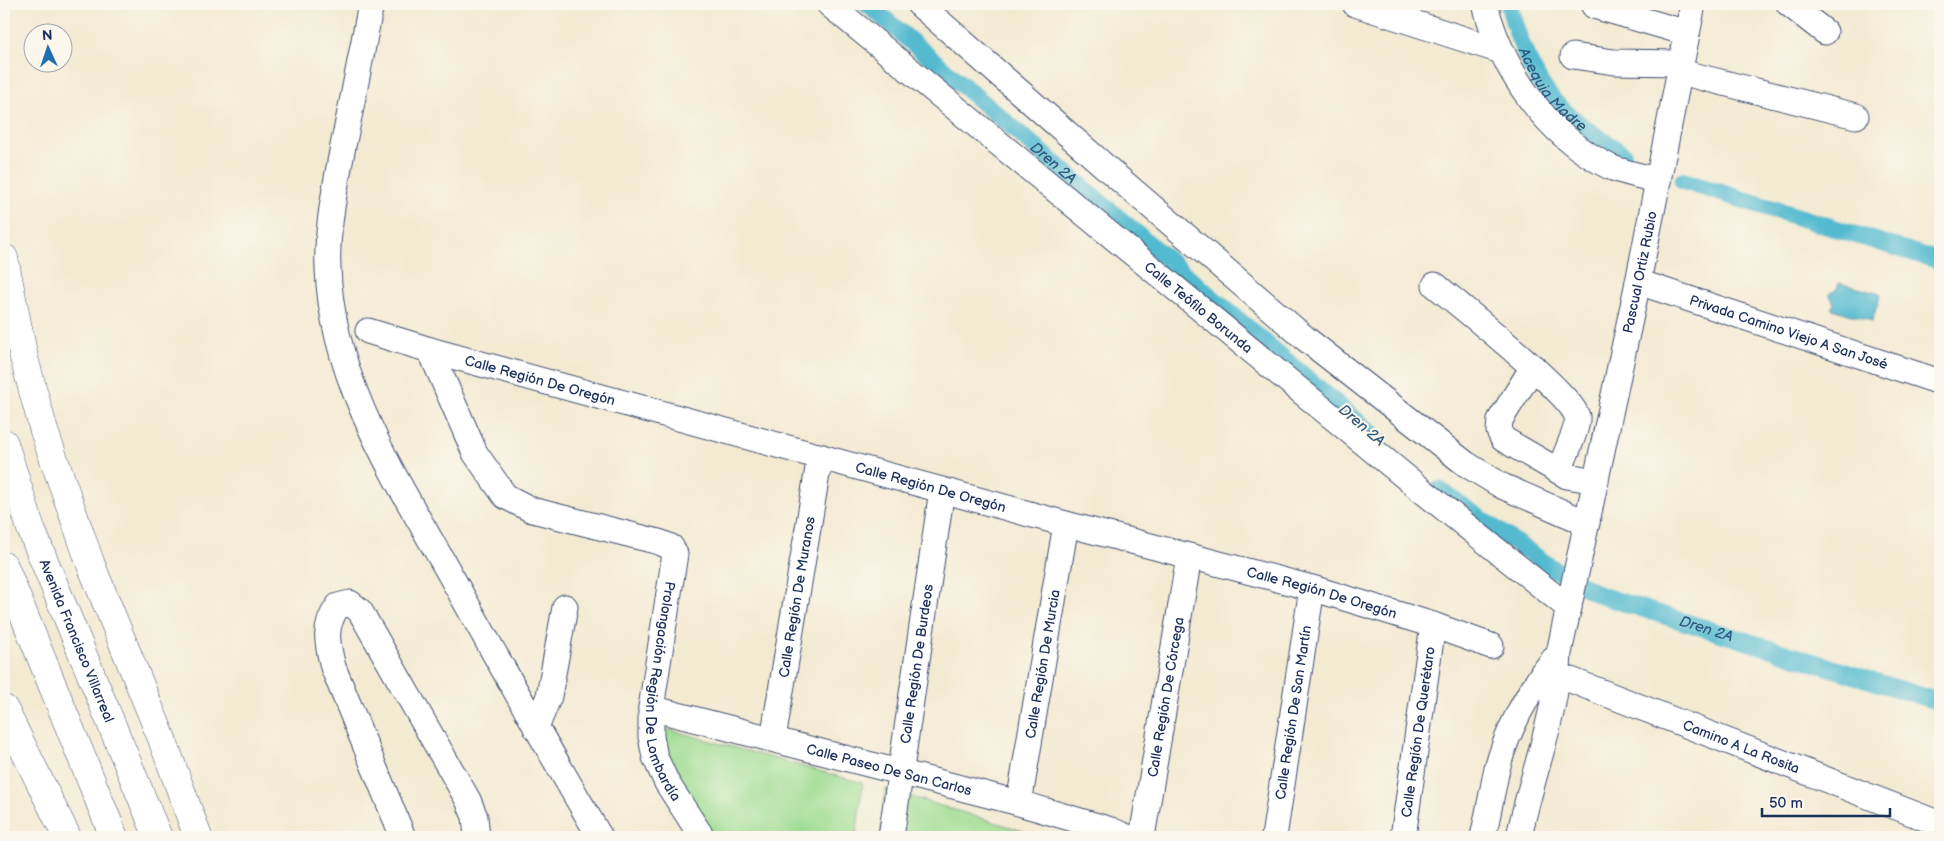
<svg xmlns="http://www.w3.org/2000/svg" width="1944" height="841" font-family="'Balsamiq Sans',sans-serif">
<rect width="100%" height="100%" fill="#fbf7ec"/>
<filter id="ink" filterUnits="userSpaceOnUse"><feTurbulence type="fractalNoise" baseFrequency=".02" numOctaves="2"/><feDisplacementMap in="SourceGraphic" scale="10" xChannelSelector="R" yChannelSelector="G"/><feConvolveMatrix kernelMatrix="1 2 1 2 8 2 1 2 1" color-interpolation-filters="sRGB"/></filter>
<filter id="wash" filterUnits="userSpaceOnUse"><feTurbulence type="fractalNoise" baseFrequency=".0096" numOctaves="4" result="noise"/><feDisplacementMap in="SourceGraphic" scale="20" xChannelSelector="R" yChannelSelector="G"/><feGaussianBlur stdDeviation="1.12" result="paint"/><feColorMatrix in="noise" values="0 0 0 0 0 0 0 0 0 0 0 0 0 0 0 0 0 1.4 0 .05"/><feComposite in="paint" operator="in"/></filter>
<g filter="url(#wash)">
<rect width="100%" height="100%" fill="#f3ead2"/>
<path fill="#9ddc91" stroke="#5c8678" d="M649,724L863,783L856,837H709Z
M886,789L1043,837H880Z"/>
<path fill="#52bad0" stroke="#367497" d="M1839,283L1881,294L1872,321L1832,309L1834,303L1829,294L1837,289Z"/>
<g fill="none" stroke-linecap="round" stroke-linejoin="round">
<g stroke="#52bad0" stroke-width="18">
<path id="s1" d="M867,4L1377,438"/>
<path id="s2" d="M1509,4C1515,32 1532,75 1551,98C1571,121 1598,137 1623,154"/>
<path d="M1683,181L1940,261"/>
<path id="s3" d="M1439,490L1549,566L1599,595L1940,702"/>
</g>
</g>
</g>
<g filter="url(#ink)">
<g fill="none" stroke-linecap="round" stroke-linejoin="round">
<defs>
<g id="minor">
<path d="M371,4C362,51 353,99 343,146C336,184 326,230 328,268C332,385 401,486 456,585C503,669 551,754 600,837"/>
<path id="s4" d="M829,4L1419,488L1569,608"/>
<path d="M919,4L1117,177L1306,339L1466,464L1502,486L1587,523"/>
<path d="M1355,4L1501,51"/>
<path d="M1485,4C1502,71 1547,136 1610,167C1625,173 1643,176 1658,181"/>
<path d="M1593,4L1594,6L1687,33"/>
<path d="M1789,4L1825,32"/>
<path d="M1573,56L1614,62L1681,63"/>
<path d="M1680,72L1856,116"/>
<path id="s5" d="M1638,282L1940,382"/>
<path d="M1435,285C1457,303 1575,397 1577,417C1579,426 1563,460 1559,471"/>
<path id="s6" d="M368,331L430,350L1066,524L1312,588L1433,625L1491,646"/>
<path id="s7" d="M430,350L475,453L505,496L532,510L659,542L671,547L675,554L651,708V737L655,757L667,783L702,837"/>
<path d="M1533,367L1500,420L1499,431L1503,439L1567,476L1596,481"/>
<path id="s8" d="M1543,672L1558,675L1940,824"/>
<path id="s9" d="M651,708L1019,803L1111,830L1127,837"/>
<path d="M536,728L549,696L565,607"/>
<path id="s10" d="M773,739L820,456"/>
<path id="s11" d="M1019,803L1066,524"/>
<path d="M403,837L333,667C327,643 323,627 338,606L350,603L360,611L468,800L475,817L477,837"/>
<path id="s12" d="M891,837L942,490"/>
<path id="s13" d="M1142,837L1189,557"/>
<path id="s14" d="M1274,837L1312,588"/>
<path id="s15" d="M1403,837L1433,625"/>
<path d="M1483,837C1488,815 1492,792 1497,769C1507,731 1528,691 1553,660"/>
<path id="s16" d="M1519,837C1531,776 1557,716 1559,653L1638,282L1693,4"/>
</g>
<path id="major" d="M4,258L24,358L44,431L91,565L162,739L198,837
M4,709L67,837"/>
<g id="highway">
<path id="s17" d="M4,443L31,529L158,837"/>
<path d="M4,566L114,837"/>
</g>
</defs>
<use href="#minor" stroke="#3b4b6f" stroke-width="27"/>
<use href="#major" stroke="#3b4b6f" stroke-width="29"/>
<use href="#highway" stroke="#3b4b6f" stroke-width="29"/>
<use href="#minor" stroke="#fff" stroke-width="25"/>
<use href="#major" stroke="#fff" stroke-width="28"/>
<use href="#highway" stroke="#fff" stroke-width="28"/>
</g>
</g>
<g text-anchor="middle" stroke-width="4" stroke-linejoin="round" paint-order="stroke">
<g font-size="14" fill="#1b2f5e" stroke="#fbf7ec">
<text dy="5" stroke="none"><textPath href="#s16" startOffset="578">Pascual Ortiz Rubio</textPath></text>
<text dy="5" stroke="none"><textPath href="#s4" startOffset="478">Calle Teófilo Borunda</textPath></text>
<text dy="5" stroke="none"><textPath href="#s5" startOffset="159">Privada Camino Viejo A San José</textPath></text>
<text dy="5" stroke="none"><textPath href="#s6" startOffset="179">Calle Región De Oregón</textPath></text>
<text dy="5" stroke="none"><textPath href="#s6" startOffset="584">Calle Región De Oregón</textPath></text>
<text dy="5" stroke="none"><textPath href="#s6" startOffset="989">Calle Región De Oregón</textPath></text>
<text dy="5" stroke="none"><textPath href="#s10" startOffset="144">Calle Región De Muranos</textPath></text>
<text dy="5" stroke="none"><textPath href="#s17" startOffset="211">Avenida Francisco Villarreal</textPath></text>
<text dy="5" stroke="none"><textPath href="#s11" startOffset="141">Calle Región De Murcia</textPath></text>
<text dy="5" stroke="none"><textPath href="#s12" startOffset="175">Calle Región De Burdeos</textPath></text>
<text dy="5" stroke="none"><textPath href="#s7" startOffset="488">Prolongación Región De Lombardía</textPath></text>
<text dy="5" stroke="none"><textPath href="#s13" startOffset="142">Calle Región De Córcega</textPath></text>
<text dy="5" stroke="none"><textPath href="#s14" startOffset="126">Calle Región De San Martín</textPath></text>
<text dy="5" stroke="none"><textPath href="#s15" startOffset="106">Calle Región De Querétaro</textPath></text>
<text dy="5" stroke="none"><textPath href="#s8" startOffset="212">Camino A La Rosita</textPath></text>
<text dy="5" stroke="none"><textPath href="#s9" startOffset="246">Calle Paseo De San Carlos</textPath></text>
</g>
<g font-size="15" font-style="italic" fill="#2c5980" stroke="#fbf7ec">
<text dy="5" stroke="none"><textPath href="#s2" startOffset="98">Acequia Madre</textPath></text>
<text dy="5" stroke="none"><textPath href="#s1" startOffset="245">Dren 2A</textPath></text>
<text transform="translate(1362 425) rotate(40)" y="5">Dren 2A</text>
<text dy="5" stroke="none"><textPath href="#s3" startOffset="304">Dren 2A</textPath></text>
</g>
</g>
<rect width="1944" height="841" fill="none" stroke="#fbf7ec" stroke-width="20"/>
<g transform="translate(48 48) rotate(357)"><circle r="24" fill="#fbf7ec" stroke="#a1a7b3"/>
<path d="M0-4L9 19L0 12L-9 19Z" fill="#1f6fb2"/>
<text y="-8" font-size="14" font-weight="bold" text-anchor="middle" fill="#1b2f5e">N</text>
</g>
<path d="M1762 808v8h128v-8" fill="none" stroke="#1b2f5e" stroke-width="2.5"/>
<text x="1769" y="808" font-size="15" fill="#1b2f5e" stroke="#fbf7ec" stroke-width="4" paint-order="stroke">50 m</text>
</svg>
